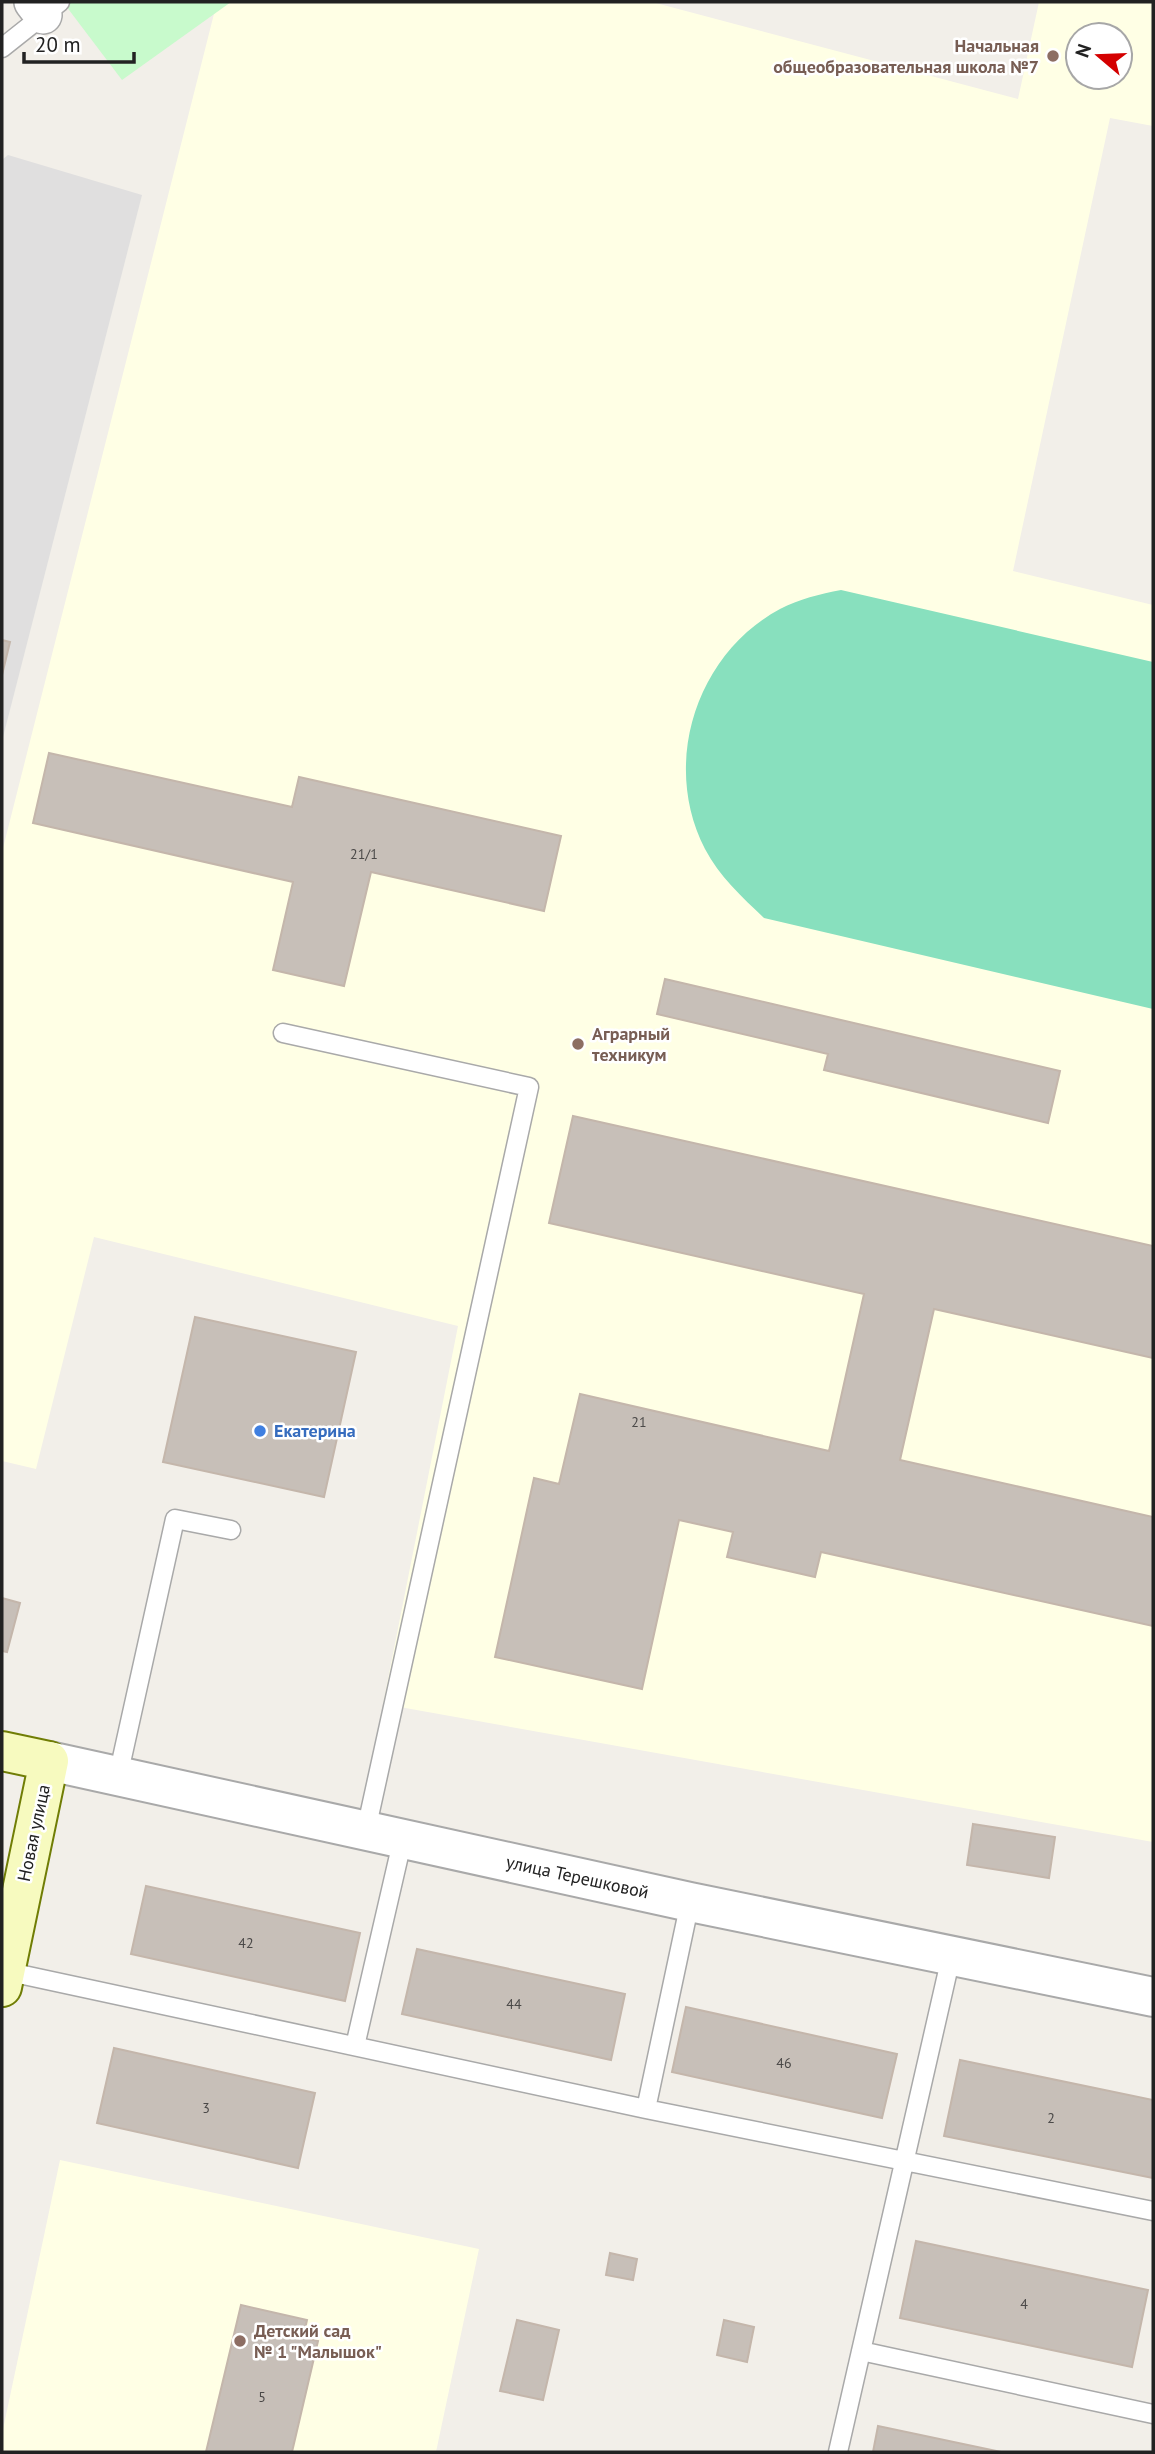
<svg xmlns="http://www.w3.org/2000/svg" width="1155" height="2454" font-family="'PT Sans',sans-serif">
<rect width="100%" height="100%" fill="#f2efe9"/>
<path fill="#e0dfdf" d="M8,155L142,195L2,741V160Z"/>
<path fill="#ffffe5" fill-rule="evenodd" d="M217,2H652L1018,99L1039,2H1153V126L1110,118L1013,571L1153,605V1842L383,1704L458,1326L94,1237L36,1469L2,1461V852ZM1078,35H1120V77H1078Z
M60,2160L479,2249L436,2452H2V2434Z"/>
<path fill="#c8facc" d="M63,2H231L122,80Z"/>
<path fill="#88e0be" d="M841,590L1153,662V1009L764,918C742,897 719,876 705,849C661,764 696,654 780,609C799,599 820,594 841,590Z"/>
<path fill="#c7bfb8" stroke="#c4b6ab" stroke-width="2" d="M2,640L10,642L2,675Z
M49,753L292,807L299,777L561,836L544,911L371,872L344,986L273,970L293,882L33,823Z
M665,979L1060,1071L1048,1123L824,1070L828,1054L657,1014Z
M573,1116L1153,1246V1358L934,1309L900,1460L1153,1517V1626L821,1552L815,1577L727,1557L733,1532L679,1520L642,1689L495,1657L534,1478L559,1484L580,1394L829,1451L864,1294L549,1223Z
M195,1317L356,1352L324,1497L163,1462Z
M2,1598L20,1603L7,1652L2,1651Z
M973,1824L1055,1837L1049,1878L967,1865Z
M146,1886L360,1933L345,2001L131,1954Z
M417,1949L625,1994L611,2060L402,2014Z
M686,2007L897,2054L882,2118L672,2072Z
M114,2048L315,2093L298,2168L97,2123Z
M960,2060L1153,2100V2178L944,2136Z
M916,2241L1148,2290L1132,2367L900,2318Z
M610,2253L637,2259L633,2280L606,2275Z
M241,2305L307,2320L303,2338L318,2341L292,2452H206Z
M517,2320L559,2330L543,2400L500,2391Z
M724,2320L754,2327L747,2362L717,2355Z
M878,2426L1001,2452H873Z"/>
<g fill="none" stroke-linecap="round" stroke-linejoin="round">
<defs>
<path id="service" d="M2,48L60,2
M283,1033L529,1087L366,1830
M118,1776L175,1519L231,1530
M5,1971L646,2109L1153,2211
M355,2046L403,1838
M646,2109L690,1902
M861,2351L1153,2414
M838,2452L951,1957"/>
<path id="minor" d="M33,2L43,15"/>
<g id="tertiary">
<path id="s1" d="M49,1761L690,1902L1153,1997"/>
</g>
<path id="secondary" d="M2,1751L49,1761L2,1987"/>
</defs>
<use href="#service" stroke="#a9a9a9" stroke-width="21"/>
<use href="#minor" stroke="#a9a9a9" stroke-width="40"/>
<use href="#tertiary" stroke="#a9a9a9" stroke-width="42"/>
<use href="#secondary" stroke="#707d05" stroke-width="42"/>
<use href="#service" stroke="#fff" stroke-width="18"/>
<use href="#minor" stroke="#fff" stroke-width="37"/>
<use href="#tertiary" stroke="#fff" stroke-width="38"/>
<use href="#secondary" stroke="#f7fabf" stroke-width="38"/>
</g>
<g fill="#8d6e63" stroke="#fff" stroke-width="2.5">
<circle cx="1053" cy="56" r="7"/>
<circle cx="578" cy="1044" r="7"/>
<circle cx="240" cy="2341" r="7"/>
</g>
<circle fill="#3f7fe0" stroke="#fff" stroke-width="2.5" cx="260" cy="1431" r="7"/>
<g text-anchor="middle" stroke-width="5" stroke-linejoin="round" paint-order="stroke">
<g font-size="14" fill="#4b4948">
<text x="364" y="859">21/1</text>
<text x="639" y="1427">21</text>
<text x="246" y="1948">42</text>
<text x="514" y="2009">44</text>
<text x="784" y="2068">46</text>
<text x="206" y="2113">3</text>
<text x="1051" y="2123">2</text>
<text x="1024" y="2309">4</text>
<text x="262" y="2402">5</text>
</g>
<g font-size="18" font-weight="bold" fill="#785e54" stroke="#fff" text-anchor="start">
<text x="1039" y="52" text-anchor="end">Начальная<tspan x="1039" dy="21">общеобразовательная школа №7</tspan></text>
<text x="592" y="1040">Аграрный<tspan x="592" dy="21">техникум</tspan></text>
<text x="254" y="2337">Детский сад<tspan x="254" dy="21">№ 1 "Малышок"</tspan></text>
</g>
<g font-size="18" font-weight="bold" fill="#366cbe" stroke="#fff" text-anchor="start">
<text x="274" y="1437">Екатерина</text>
</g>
<g font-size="18" fill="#222" stroke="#fff">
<text transform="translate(34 1833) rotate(-78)" y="6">Новая улица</text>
<text dy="6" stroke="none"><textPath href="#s1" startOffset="541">улица Терешковой</textPath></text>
</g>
</g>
<rect width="1155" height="2454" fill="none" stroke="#222222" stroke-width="7"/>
<g transform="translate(1099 56) rotate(289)"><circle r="33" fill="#ffffff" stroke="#a7a7a7" stroke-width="2"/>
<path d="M0-5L12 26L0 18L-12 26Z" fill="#d40000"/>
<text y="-10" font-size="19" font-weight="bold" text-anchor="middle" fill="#222222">N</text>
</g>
<path d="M24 52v10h110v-10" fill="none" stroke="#222222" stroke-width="3.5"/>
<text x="35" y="52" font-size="21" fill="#222222" stroke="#ffffff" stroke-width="5" paint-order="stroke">20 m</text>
</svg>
